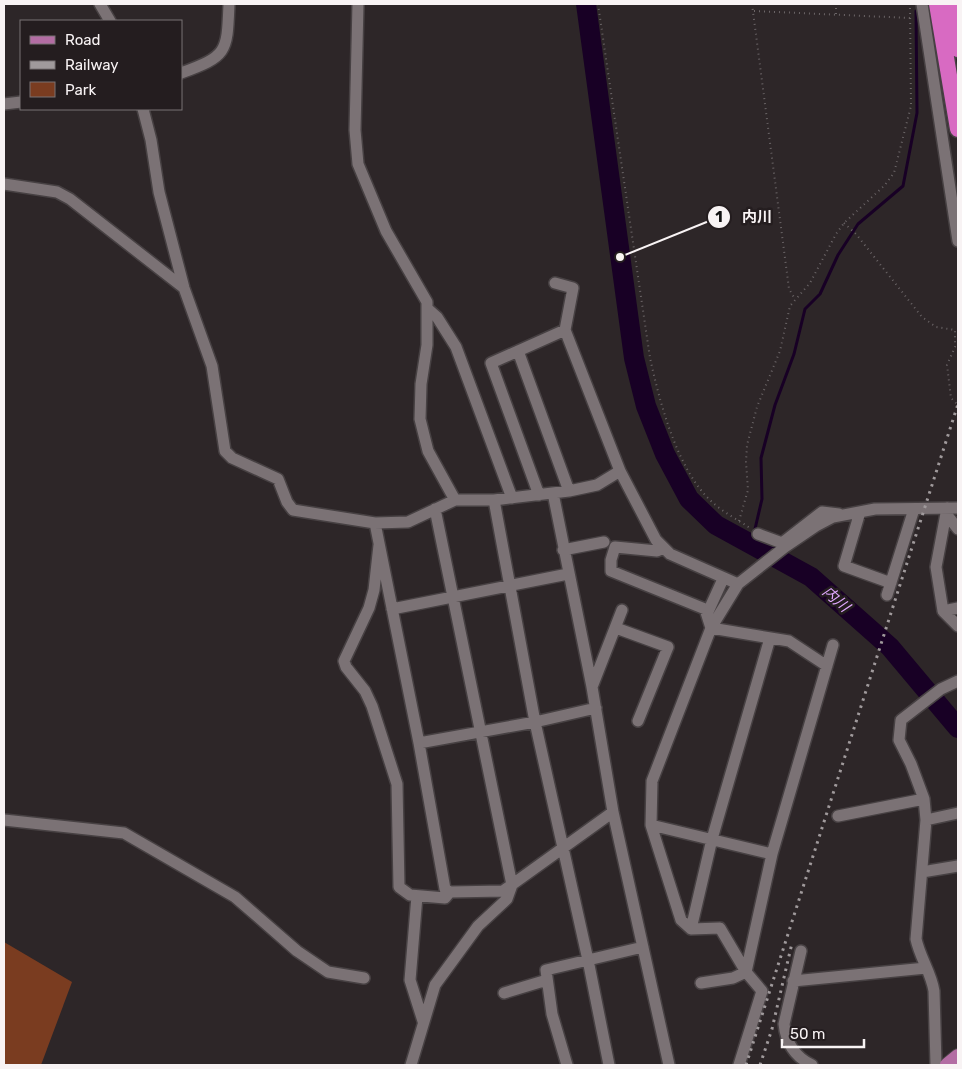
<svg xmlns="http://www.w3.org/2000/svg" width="962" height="1069" font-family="Rubik,'Noto Sans JP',sans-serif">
<rect width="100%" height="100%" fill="#2d2628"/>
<path fill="#7a3c20" d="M4,942L72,982L41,1065H4Z"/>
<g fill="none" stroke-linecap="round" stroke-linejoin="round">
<path stroke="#180025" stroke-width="3" d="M751,546L762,499L761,458L775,405L794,354L805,309L820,294L838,255L858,224L903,186L917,113L916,11L921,8"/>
<path stroke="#180025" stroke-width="20" d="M586,4L634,358L646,406L665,454L689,499L716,525L811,577L890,647L958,728"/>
<defs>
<path id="minor" d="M100,4L110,21
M358,4L355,130L358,164L386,231L427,302V345L421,384L420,419L428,451L455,500
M922,4L958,241
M181,73C228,56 227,52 229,4
M4,104L21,102
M143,109L151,140L159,192L184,288L212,366L225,451L232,458L278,479L287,502L293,510L375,523L408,522L455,500H494L569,491L597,485L620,471
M4,184L57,192L70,199L184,288
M555,283L573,288L565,330L620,471L656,540L670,554L738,584
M428,309L437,317L456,347L512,498
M518,351L569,491
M553,493L592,687L613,812L669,1065
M539,495L491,363L565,330
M494,500L535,722L588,960L609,1065
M947,508L936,567L943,611L958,626
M860,512L844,566L891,583
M947,515L958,529
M375,523L419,743L445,889L450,892
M758,534L782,543L822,512L839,514
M379,545L374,590L369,608L344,661L346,667L365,691L372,706L397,784L399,887L410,895L445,898L450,892L503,891L613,812
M664,548L657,551L615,547L611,560V571L705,609L711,628L789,641L827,666
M563,550L604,542
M887,595L914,509
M392,609L568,574
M943,611L958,608
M707,614L723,579
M616,628L668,647L638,721
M592,687L622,610
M419,743L535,722L596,708
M838,816L924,799
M4,820L124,833L235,897L297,951L328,972L364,978
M926,820L958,813
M651,825L772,854
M922,872L958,866
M417,896L410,980L423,1021
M691,929L712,839L770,638
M801,951L784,1024C786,1043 795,1057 812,1065
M793,981L926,968
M701,983L733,978L746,972L772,854L833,645
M504,993L547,980
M411,1065L435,985L478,926L507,899L512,885L435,509
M567,1065L552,1014L546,970L643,947
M739,1065L762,991L746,972L720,928L691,929L681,920L651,825L652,781L711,628L738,584L785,547L816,526L833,517L875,509L958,508
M936,1065L934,991C931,972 920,958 916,939L926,820L924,799L911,764L899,740L901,720L941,689L958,681"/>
<path id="major" d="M947,1065L958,1056"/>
<path id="highway" d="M937,4L958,129
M951,4L958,49"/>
</defs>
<use href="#minor" stroke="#474143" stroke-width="14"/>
<use href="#major" stroke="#474143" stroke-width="16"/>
<use href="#highway" stroke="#474143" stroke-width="19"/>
<path stroke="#6b6567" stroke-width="2" stroke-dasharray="1 4" stroke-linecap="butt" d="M598,4L650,358C660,403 677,470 712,502C723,512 738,520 750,528
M752,4L789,289L795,299
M754,11L910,18
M836,14V4
M844,223L856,234L922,317L936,327L955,330V347L947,365L951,398L958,405
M739,521L748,490L746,462L747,445L757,407L780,351L790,306L810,283L836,234L844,223L885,185L894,173L911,106L910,4"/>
<use href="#minor" stroke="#7b7275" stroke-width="11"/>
<use href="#major" stroke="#b36da3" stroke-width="14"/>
<use href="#highway" stroke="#d86ac2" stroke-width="16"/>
<path stroke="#a09a9c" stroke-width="3" stroke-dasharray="2.5 5" stroke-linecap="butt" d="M746,1065L958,404
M760,1065L772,1029L792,943"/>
</g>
<g text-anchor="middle" stroke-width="5" stroke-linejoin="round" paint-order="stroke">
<g font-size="15" font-style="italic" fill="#e0a8ff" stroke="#241d1f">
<text transform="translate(836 599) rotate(42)" y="5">内川</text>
</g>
</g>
<path fill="none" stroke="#f8f3f4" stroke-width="2" d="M620 257L719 217"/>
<g fill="#f8f3f4" stroke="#241d1f" stroke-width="2">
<circle cx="620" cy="257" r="5"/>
<circle cx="719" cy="217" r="12"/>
</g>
<g font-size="15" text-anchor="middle" font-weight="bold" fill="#111">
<text x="719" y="222">1</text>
</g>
<g font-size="15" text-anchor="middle" font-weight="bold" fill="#f8f3f4" stroke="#241d1f" stroke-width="5" stroke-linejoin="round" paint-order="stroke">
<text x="757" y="222">内川</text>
</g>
<rect width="962" height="1069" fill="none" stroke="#f8f3f4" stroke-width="10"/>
<rect x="20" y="20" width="162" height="90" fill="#241d1f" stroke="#797374"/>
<rect x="30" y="36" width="25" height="8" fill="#b36da3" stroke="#797374"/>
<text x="65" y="45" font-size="15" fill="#f8f3f4">Road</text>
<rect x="30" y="61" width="25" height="8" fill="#a09a9c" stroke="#797374"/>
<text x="65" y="70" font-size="15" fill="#f8f3f4">Railway</text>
<rect x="30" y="82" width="25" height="15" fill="#7a3c20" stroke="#797374"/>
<text x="65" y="95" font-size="15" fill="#f8f3f4">Park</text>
<path d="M782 1039v8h82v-8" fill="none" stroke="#f8f3f4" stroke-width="2.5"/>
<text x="790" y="1039" font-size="15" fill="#f8f3f4" stroke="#241d1f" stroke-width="4" paint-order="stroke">50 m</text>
</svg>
